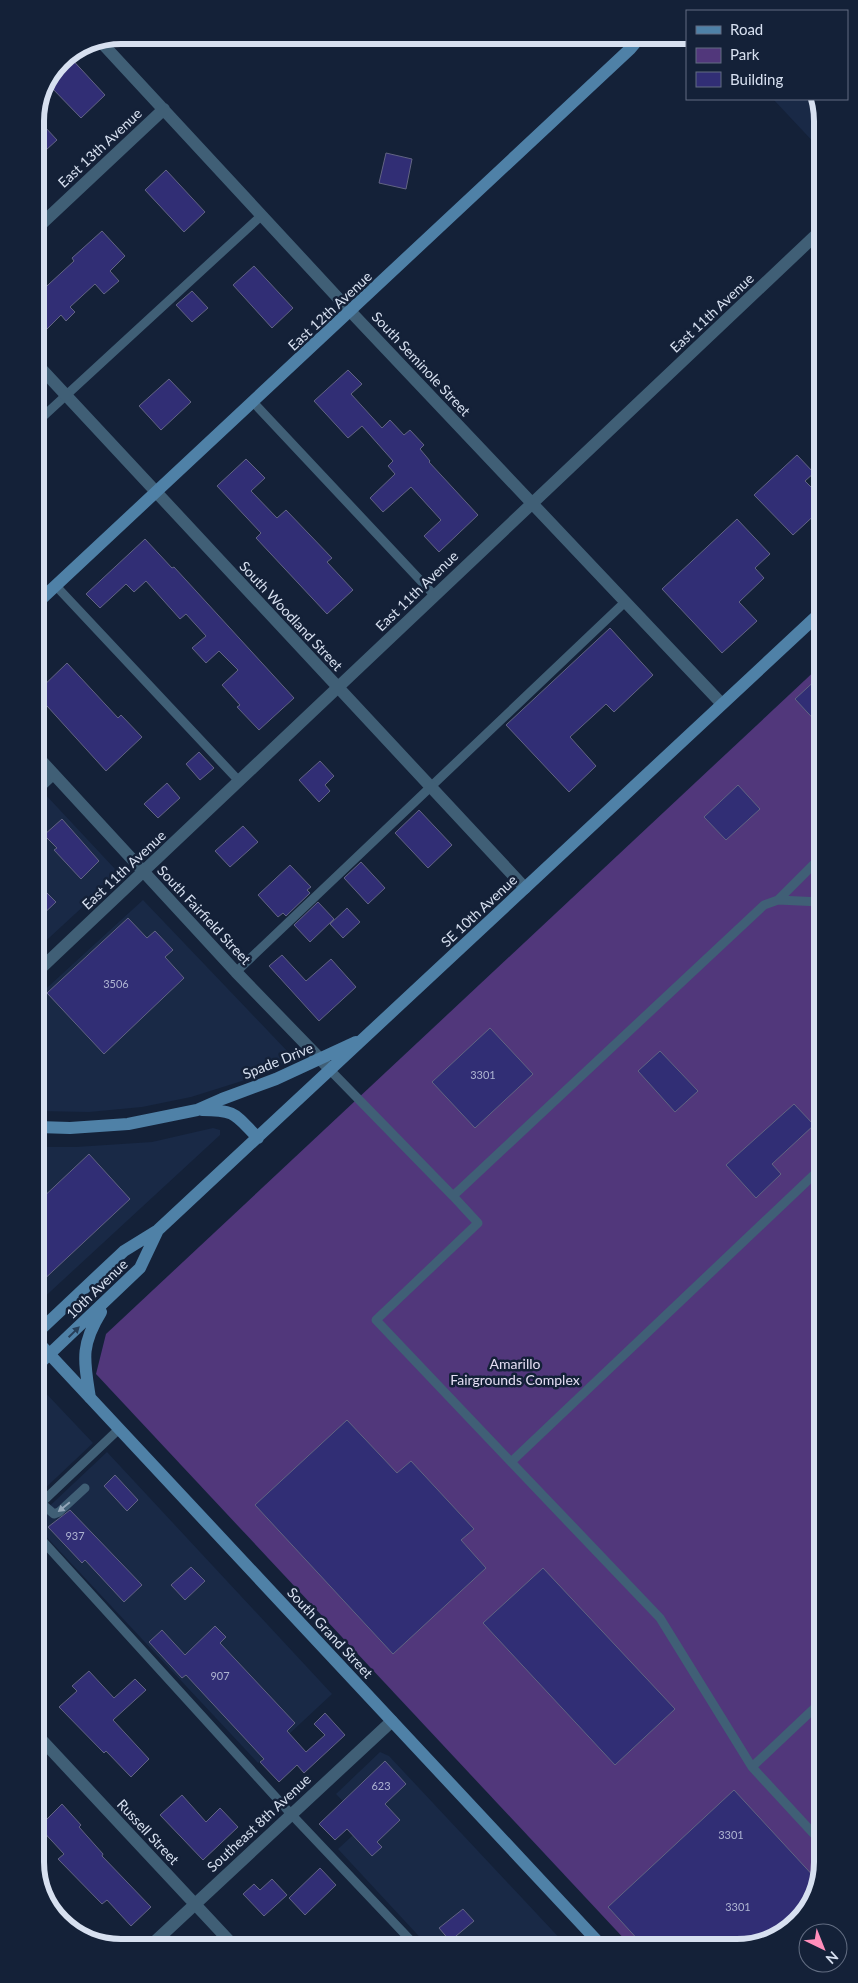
<svg xmlns="http://www.w3.org/2000/svg" width="858" height="1983" font-family="Lato,sans-serif">
<rect width="100%" height="100%" fill="#142138"/>
<path fill="#192946" d="M773,99H819V148Z
M44,793L115,869L114,878L37,949V800Z
M143,900L289,1053L291,1061L242,1081L191,1097L142,1107L89,1112L38,1111L37,997Z
M213,1128L220,1130V1135L38,1303V1147H76L152,1142Z
M40,1387L93,1443L39,1494L38,1389Z
M107,1452L332,1694L258,1763L39,1529V1516Z
M380,1752L389,1756L566,1945L428,1946L338,1849L365,1824L336,1794Z"/>
<path fill="#51377b" d="M820,666L823,1862L805,1914L765,1944H629L96,1374L106,1334Z"/>
<path fill="#312e75" stroke="#626483" d="M68,55L105,95L81,118L49,85L60,60Z
M45,127L57,140L35,160V136Z
M386,153L412,159L406,189L379,183Z
M166,170L205,212L184,232L145,190Z
M102,231L125,256L110,271L119,281L104,294L95,284L70,307L75,312L66,321L61,315L47,329L36,317V296L74,261L72,258Z
M254,266L293,308L272,328L233,285Z
M192,291L208,308L192,322L176,305Z
M348,370L362,384L351,394L382,428L390,420L404,435L410,430L424,445L420,449L430,461L429,462L478,515L439,552L424,536L441,520L411,487L383,512L370,498L395,474L388,466L393,461L362,426L348,438L314,401Z
M169,379L191,402L161,430L139,406Z
M797,455L814,473L805,481L820,496V510L793,535L754,495Z
M246,459L265,478L251,491L277,518L286,510L332,558L327,562L353,590L327,614L256,538L261,533L217,486Z
M737,519L770,554L755,568L764,578L739,602L757,621L722,653L662,589Z
M145,539L172,568L174,567L294,698L259,730L237,707L240,705L222,685L238,670L219,651L206,663L192,648L206,636L186,614L180,619L146,581L134,592L126,584L100,608L86,594Z
M610,628L653,675L614,712L606,704L570,737L596,766L569,792L506,725Z
M67,663L118,718L121,715L142,737L106,771L37,695V692Z
M820,676V726L795,699Z
M199,752L214,768L200,780L186,764Z
M320,761L334,776L325,785L330,791L319,802L299,780Z
M167,783L180,798L158,818L144,804Z
M738,785L760,809L726,840L704,817Z
M419,810L452,845L428,868L395,833Z
M62,819L99,861L81,879L54,850L57,848L44,835Z
M243,826L258,842L230,867L215,851Z
M361,862L385,888L368,904L344,878Z
M290,865L311,887L307,890L310,893L286,916L283,913L278,917L258,895Z
M37,883L56,902L37,920Z
M318,902L334,919L310,942L294,925Z
M347,908L360,922L343,938L330,924Z
M128,918L147,938L155,931L173,950L165,957L184,978L104,1054L47,993Z
M282,955L306,981L331,959L356,987L319,1021L269,966Z
M490,1028L533,1074L475,1128L432,1082Z
M660,1051L698,1091L675,1112L638,1071Z
M794,1104L814,1125L772,1164L781,1174L756,1198L726,1165Z
M89,1154L130,1199L38,1285V1202Z
M347,1420L397,1473L411,1461L474,1529L461,1540L486,1568L393,1654L255,1505Z
M115,1475L138,1500L127,1511L104,1486Z
M70,1510L142,1585L124,1602L85,1560L82,1563L48,1527Z
M191,1567L205,1581L185,1600L171,1585Z
M543,1568L675,1709L615,1765L483,1623Z
M215,1626L226,1637L220,1643L295,1723L287,1731L306,1752L325,1735L314,1724L325,1713L345,1735L304,1773L297,1765L279,1782L260,1762L264,1759L186,1675L182,1678L149,1642L162,1630L185,1655Z
M89,1671L114,1698L135,1679L146,1690L113,1720L149,1759L131,1777L106,1751L104,1753L59,1707L77,1691L72,1686Z
M385,1761L406,1784L385,1804L400,1820L377,1842L382,1847L372,1856L347,1829L335,1840L319,1824Z
M734,1790L817,1880L805,1914L765,1944H642L608,1907Z
M182,1795L206,1822L220,1808L238,1827L203,1860L160,1815Z
M62,1804L81,1825L79,1827L103,1854L102,1856L151,1907L131,1926L107,1900L102,1904L58,1859L64,1854L39,1827Z
M320,1868L336,1885L305,1915L289,1898Z
M272,1879L287,1895L264,1916L243,1894L254,1884L260,1890Z
M463,1909L474,1921L450,1941L439,1928Z"/>
<g fill="none" stroke-linecap="round" stroke-linejoin="round">
<path stroke="#405f76" stroke-width="9" d="M253,402L435,596
M36,423L262,215
M56,586L239,781
M37,791L54,775
M778,900L820,858
M236,972L625,602
M331,1071L453,1196L764,905L778,900L821,902
M821,1168L511,1462L660,1618L752,1767L823,1844
M453,1196L478,1223L376,1320L511,1462
M41,1503L54,1514L59,1512L85,1488
M39,1505L119,1429
M39,1537L291,1814L416,1946
M752,1767L823,1700"/>
<path stroke="#405f76" stroke-width="12" d="M100,41L351,312L722,704
M35,230L164,109
M36,363L525,888
M37,756L236,972L326,1065
M37,972L819,232
M39,1737L235,1947
M148,1948L392,1721"/>
<path stroke="#4f81a7" stroke-width="12" d="M36,604L630,49L641,36
M202,1110C237,1110 235,1115 258,1138
M38,1127L70,1128L128,1124L197,1110L222,1099L276,1079L356,1042
M38,1332L124,1251L158,1230L820,613
M38,1342L601,1945
M38,1365L140,1268L158,1230
M90,1398C84,1360 80,1346 101,1312"/>
</g>
<defs><path id="oneway-solid" d="M-6-.8H1V-3.2L6.5 0L1 3.2V.8H-6Z" transform="scale(1.25)"/></defs>
<use fill="#263e59" href="#oneway-solid" transform="translate(74 1332) rotate(-44)"/>
<use fill="#93a6b9" href="#oneway-solid" transform="translate(64 1507) rotate(141)"/>
<g text-anchor="middle" stroke-width="5" stroke-linejoin="round" paint-order="stroke">
<g font-size="11" fill="#aeb4d1">
<text x="116" y="988">3506</text>
<text x="483" y="1079">3301</text>
<text x="75" y="1540">937</text>
<text x="220" y="1680">907</text>
<text x="381" y="1790">623</text>
<text x="731" y="1839">3301</text>
<text x="738" y="1911">3301</text>
</g>
<g font-size="14" fill="#d7e0f0" stroke="#142138">
<text transform="translate(100 148) rotate(-43)" y="5">East 13th Avenue</text>
<text transform="translate(330 311) rotate(-43)" y="5">East 12th Avenue</text>
<text transform="translate(712 313) rotate(-43)" y="5">East 11th Avenue</text>
<text transform="translate(421 364) rotate(47)" y="5">South Seminole Street</text>
<text transform="translate(417 591) rotate(-44)" y="5">East 11th Avenue</text>
<text transform="translate(291 616) rotate(47)" y="5">South Woodland Street</text>
<text transform="translate(124 870) rotate(-43)" y="5">East 11th Avenue</text>
<text transform="translate(479 911) rotate(-43)" y="5">SE 10th Avenue</text>
<text transform="translate(204 915) rotate(47)" y="5">South Fairfield Street</text>
<text transform="translate(278 1061) rotate(-22)" y="5">Spade Drive</text>
<text transform="translate(97 1289) rotate(-44)" y="5">10th Avenue</text>
<text transform="translate(330 1633) rotate(47)" y="5">South Grand Street</text>
<text transform="translate(259 1823) rotate(-43)" y="5">Southeast 8th Avenue</text>
<text transform="translate(148 1832) rotate(47)" y="5">Russell Street</text>
</g>
<g font-size="14" fill="#e4def3" stroke="#142138">
<text x="515" y="1369">Amarillo<tspan x="515" dy="16">Fairgrounds Complex</tspan></text>
</g>
</g>
<path d="M0 0H858V1983H0ZM121 44H737A77 77 0 0 1 814 121V1862A77 77 0 0 1 737 1939H121A77 77 0 0 1 44 1862V121A77 77 0 0 1 121 44Z" fill="#142138" fill-rule="evenodd"/>
<path fill="none" stroke="#d7e0f0" stroke-width="6" d="M121 44H737A77 77 0 0 1 814 121V1862A77 77 0 0 1 737 1939H121A77 77 0 0 1 44 1862V121A77 77 0 0 1 121 44Z"/>
<rect x="686" y="10" width="162" height="90" fill="#142138" stroke="#626d82"/>
<rect x="696" y="26" width="25" height="8" fill="#4f81a7" stroke="#626d82"/>
<text x="730" y="35" font-size="15" fill="#d7e0f0">Road</text>
<rect x="696" y="48" width="25" height="15" fill="#51377b" stroke="#626d82"/>
<text x="730" y="60" font-size="15" fill="#d7e0f0">Park</text>
<rect x="696" y="72" width="25" height="15" fill="#312e75" stroke="#626d82"/>
<text x="730" y="85" font-size="15" fill="#d7e0f0">Building</text>
<g transform="translate(823 1948) rotate(137)"><circle r="24" fill="#142138" stroke="#626d82"/>
<path d="M0-4L9 19L0 12L-9 19Z" fill="#ff8ebb"/>
<text y="-8" font-size="14" font-weight="bold" text-anchor="middle" fill="#d7e0f0">N</text>
</g>
</svg>
